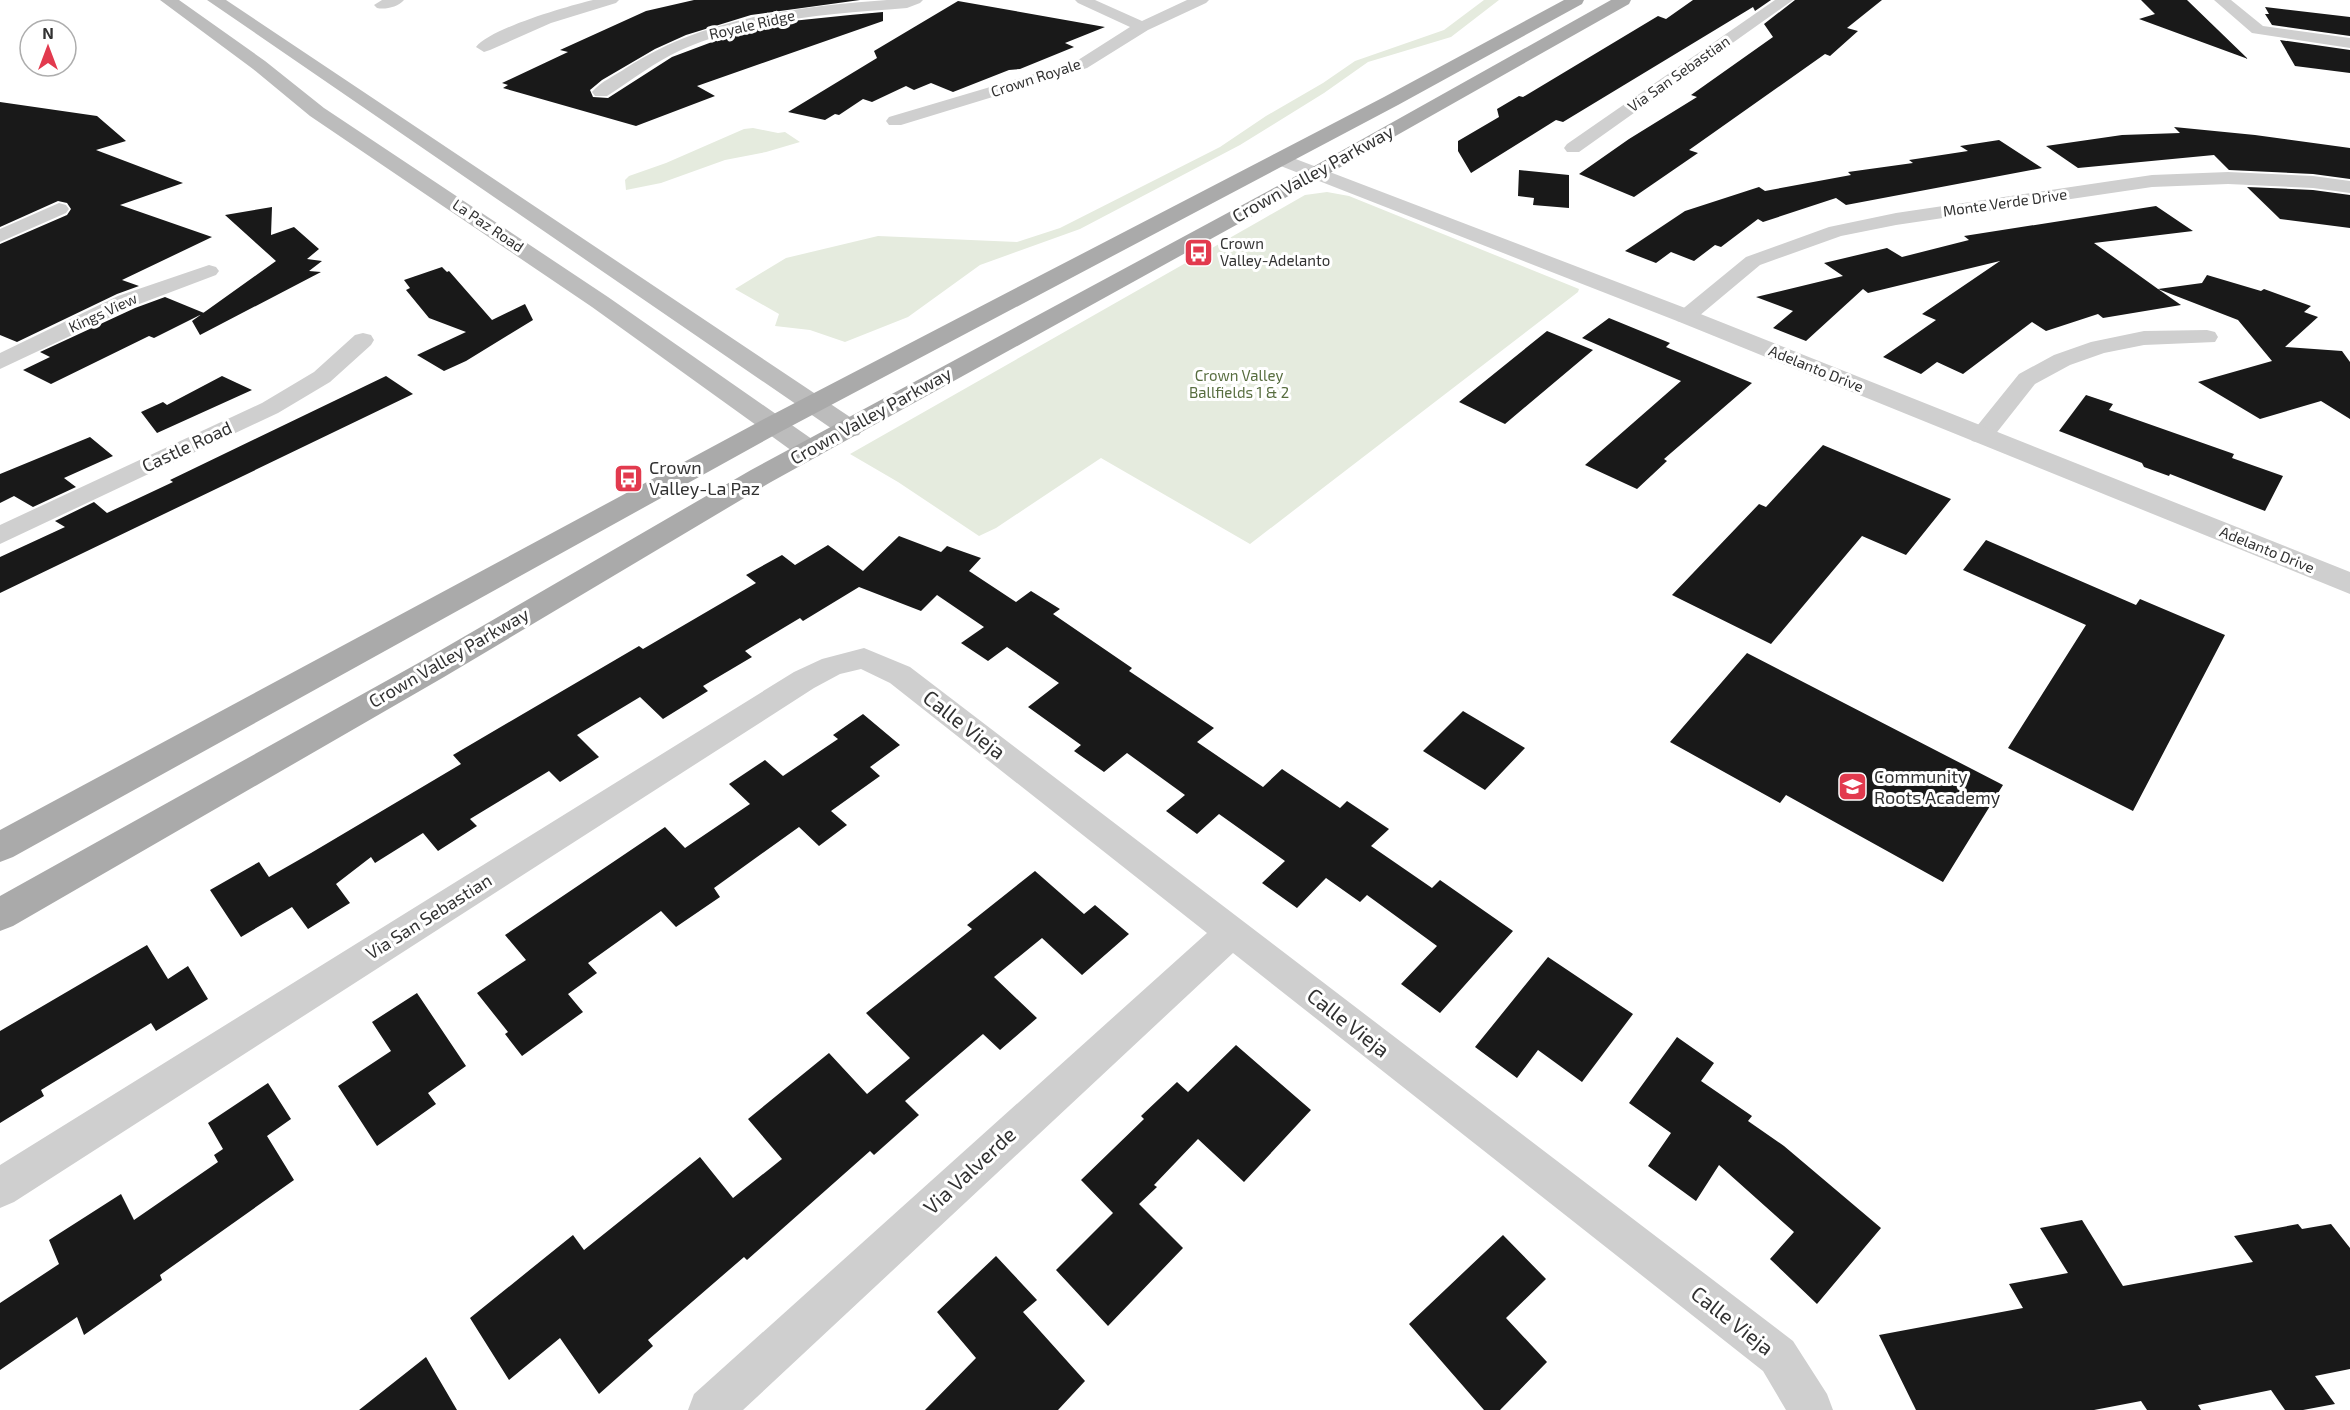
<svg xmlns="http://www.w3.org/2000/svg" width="2350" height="1410" font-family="'Exo 2',sans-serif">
<rect width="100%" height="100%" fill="#fff"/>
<path fill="#e5ebde" d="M1484,0H1499L1451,37L1368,62L1324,93L1240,145L1080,229L980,265L908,317L845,342L810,330L775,326L779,314L735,289L786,258L878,236L1017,242L1060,228L1220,147L1266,116L1323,83L1355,61L1444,30Z
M753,128L778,133L785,132L800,142L766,152L725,160L661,183L626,190L625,180L629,176L666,163L744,129Z
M1327,192L1349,196L1579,289L1578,292L1250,544L1101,458L996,528L979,536L898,482L850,454L1263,219L1305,195Z"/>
<path fill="#191919" d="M694,0H860L751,15L686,35L655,49L602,80L590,90L593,97L608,98L672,57L736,33L792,21L850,15L883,12V21L697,86L715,96L636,126L503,88L508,85L502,83L568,52L560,50L646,11Z
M1693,0H1771L1755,11L1753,7L1563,122L1556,120L1471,173L1458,151V141L1499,117L1497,109L1519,96L1523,97L1658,16L1666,19Z
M1795,0H1882L1847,28L1858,31L1830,56L1825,54L1689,150L1698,153L1634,197L1579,174L1629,139L1697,97L1691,95L1773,37L1764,24Z
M2141,0H2187L2248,59L2139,19L2155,14Z
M958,1L1105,27L1065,43L1074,47L1020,69L1009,70L953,92L931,83L914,90L906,86L872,102L863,99L839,115L835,114L825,120L788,112L877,58L874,51Z
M2265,7L2350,17V36L2272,25L2265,14H2269Z
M2280,40L2350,50V73L2295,66Z
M0,102L97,116L126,141L96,150L183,183L120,205L212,237L122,280L139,286L117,294L17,342L0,335V244L67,215L71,209L67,203L58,201L0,227Z
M2174,127L2255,135L2350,148V179L2313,174L2229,170L2214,155L2078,168L2046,146L2122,135L2180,133Z
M1999,140L2042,168L1846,205L1836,198L1763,222L1758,219L1721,247L1715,245L1694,261L1671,252L1656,263L1625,251L1685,211L1759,187L1765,191L1851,175L1848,172L1913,163L1909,160L1968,151L1960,146Z
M1519,170L1569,175V208L1533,205L1534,198L1518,196Z
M2247,187L2313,190L2350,195V228L2280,219Z
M2156,206L2193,231L2094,243L2158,289L2202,283L2207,275L2261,291L2264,289L2311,306L2304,312L2318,317L2285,347L2342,351L2350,362V419L2321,401L2260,419L2198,382L2272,361L2238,320L2158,289L2181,305L2103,318L2098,314L2046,331L2032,322L1963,374L1937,362L1921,374L1883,357L1936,320L1922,314L2000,261L1868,293L1863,289L1806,341L1773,328L1793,311L1756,297L1843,276L1824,263L1887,248L1902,257L1969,240L1964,236Z
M272,207L271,235L294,227L319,249L307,259L322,261L309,271L321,272L200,335L192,321L276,261L225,215Z
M442,267L447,272L449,271L492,320L525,304L533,320L466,361L444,371L417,355L466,332L429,318L406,290L410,288L404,280Z
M165,297L204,313L154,338L149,336L51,384L23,370L50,357L40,352L135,308Z
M1609,318L1670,343L1666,347L1752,383L1664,459L1667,461L1637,489L1585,465L1681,381L1582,338Z
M1547,331L1593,350L1505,424L1459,402Z
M222,376L252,390L157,433L141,412L163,402L167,405Z
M386,376L413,394L0,593V557L65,527L55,521L94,502L107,513L173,482L170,480Z
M2086,395L2113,404L2109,410L2234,454L2232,458L2283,476L2265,511L2170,474L2169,476L2144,467L2142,463L2059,431Z
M90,437L113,456L64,478L76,487L33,507L14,496L0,503V474Z
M1823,445L1951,499L1906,555L1862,536L1771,644L1672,595L1759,504L1766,507Z
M899,536L941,552L947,546L981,558L969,571L1016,602L1031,591L1060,609L1053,614L1132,668L1129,671L1214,728L1197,742L1263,787L1282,769L1340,808L1347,801L1389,829L1371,846L1432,888L1440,880L1513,931L1440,1013L1401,984L1437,946L1367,895L1360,902L1326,878L1297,908L1262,883L1285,861L1219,814L1197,834L1166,811L1185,795L1127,753L1104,772L1074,751L1081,745L1028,707L1059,683L1007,647L988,661L961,643L984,627L937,595L921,611L859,587L803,621L800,618L745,651L752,657L703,686L708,691L663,719L640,697L577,735L599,757L560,782L549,771L470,819L477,826L438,851L423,833L375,863L371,857L336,884L350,903L308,929L292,907L241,937L210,890L259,862L269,877L311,853L461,764L453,755L639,646L643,649L756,583L746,575L782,555L795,565L828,545L863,571Z
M1986,540L2136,605L2140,599L2225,635L2133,811L2008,748L2086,625L1963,570Z
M1747,653L2003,785L1943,882L1786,795L1780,803L1670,742Z
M1463,711L1525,748L1485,790L1423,751Z
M863,714L900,745L870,767L880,776L831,811L847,825L819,846L799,827L714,888L720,897L676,927L661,911L588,963L597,973L568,994L583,1012L522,1056L505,1034L508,1032L477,993L526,960L505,935L665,827L685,848L750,804L729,784L765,760L783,776L838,739L833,735Z
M1035,871L1084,914L1095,905L1129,934L1082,975L1042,938L994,977L1037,1018L1000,1050L983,1034L905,1101L919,1115L874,1155L870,1151L747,1260L744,1257L648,1340L653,1346L599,1394L560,1338L509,1380L470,1318L573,1235L584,1250L700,1157L733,1198L782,1159L748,1119L829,1053L867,1094L910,1058L866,1013L972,929L967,925Z
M147,945L168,979L188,966L208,999L156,1031L151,1023L41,1090L44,1096L0,1123V1031Z
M1548,957L1633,1014L1582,1082L1538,1050L1517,1078L1475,1047Z
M417,993L466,1066L428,1093L436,1104L377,1146L338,1086L391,1051L372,1022Z
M1677,1037L1714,1063L1701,1081L1752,1116L1748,1121L1784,1146L1881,1228L1817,1304L1770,1259L1794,1232L1719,1165L1696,1201L1648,1166L1671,1133L1629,1103Z
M1236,1045L1311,1110L1244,1182L1198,1139L1154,1185L1157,1187L1139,1204L1183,1248L1108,1326L1056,1270L1113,1213L1081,1180L1144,1119L1141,1116L1177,1082L1188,1092Z
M268,1083L291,1119L267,1136L294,1180L160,1275L162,1280L84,1335L77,1317L0,1370V1303L59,1264L49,1240L121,1194L134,1220L218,1162L214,1155L223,1149L208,1123Z
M2082,1220L2123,1286L2253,1262L2234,1236L2298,1224L2302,1229L2331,1224L2350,1248V1369L2315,1376L2335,1404L2303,1410H2285L2271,1390L2198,1405L2201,1410H2147L2141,1401L2094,1410H1916L1879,1335L2023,1308L2009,1284L2068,1273L2040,1228Z
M1503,1235L1546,1279L1506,1318L1547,1362L1500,1410H1484L1409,1324Z
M996,1256L1037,1300L1023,1312L1085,1381L1058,1410H925L976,1358L937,1312Z
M426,1357L457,1410H359Z"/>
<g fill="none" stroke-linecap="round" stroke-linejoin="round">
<path fill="#cfcfcf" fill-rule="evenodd" d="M382,0H404C398,7 385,10 377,8L374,5Z
M593,0H619L616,3L551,23L490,50L484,52L476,47C491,28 568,6 593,0Z
M887,0H923L920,3L907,8C831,14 752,18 681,50C655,62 632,80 607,96H595L592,92C600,82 616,75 626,68C704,17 796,7 887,0Z
M1075,0H1095L1142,21L1187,0H1209L1206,3L1148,30L1087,68L901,125H889L886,121L889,117L1075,62L1130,27L1078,3Z
M1775,0H1793L1579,152H1567L1564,148L1567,144Z
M2214,0H2231L2263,26L2350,38V48L2252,33Z
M2228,172L2313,176L2350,181V193L2313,188L2228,184L2152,187L1896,225L1841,236L1760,265L1693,321L1685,323L1677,321L1674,316L1746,257L1829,227L1896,213L2152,175Z
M59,203L66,205L69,209L66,213L0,242V229Z
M209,265L216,267L219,271L216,275L134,306L0,369V353L118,296Z
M2207,330L2215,332L2218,337L2215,342L2144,345L2104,353L2070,365L2035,384L1990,441L1981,443L1972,441L1969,436L2019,374L2054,355L2091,342L2144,331Z
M363,333L371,335L374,340L371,345L330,382L278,413L0,544V525L262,403L314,372L355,335Z
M864,648L910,667L1793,1341L1827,1394L1833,1410H1786L1763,1371L1233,953L743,1410H688L694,1394L1207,933L890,683L861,669L840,674L814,688L14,1202L0,1208V1165L794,672L822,659Z"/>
<path fill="#cfcfcf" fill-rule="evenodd" d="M1280,153L1693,311L2350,572V594L1677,321L1273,163L1270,159L1273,155Z"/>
<path fill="#bcbcbc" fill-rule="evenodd" d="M160,0H179L265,61L324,108L608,297L819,444L823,450L819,456L809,458L799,456L592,307L310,116L253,69Z
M207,0H226L859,423L863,429L859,435L850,437L841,435Z"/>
<path fill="#aaa" fill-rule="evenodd" d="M1564,0H1584L1582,4L1398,105L782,431L13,857L0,862V830L764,419L1384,97Z
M1611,0H1631L1629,4L1323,177L771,482L444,677L13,926L0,931V896L422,661L751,470L1309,169Z"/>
</g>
<defs>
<symbol id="bus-square" viewBox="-11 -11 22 22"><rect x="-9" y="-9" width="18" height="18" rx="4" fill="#e23a4e" stroke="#fff"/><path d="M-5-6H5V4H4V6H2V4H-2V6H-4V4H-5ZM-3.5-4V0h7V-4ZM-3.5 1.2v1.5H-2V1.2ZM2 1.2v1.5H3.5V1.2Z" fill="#fff"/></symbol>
<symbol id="school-square" viewBox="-11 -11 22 22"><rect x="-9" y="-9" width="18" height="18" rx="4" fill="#e23a4e" stroke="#fff"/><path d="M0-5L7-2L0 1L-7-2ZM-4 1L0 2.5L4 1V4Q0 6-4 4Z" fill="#fff"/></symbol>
</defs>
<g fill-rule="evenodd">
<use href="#bus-square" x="1182" y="236" width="33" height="33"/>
<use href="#bus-square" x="612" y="462" width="33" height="33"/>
<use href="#school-square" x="1836" y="770" width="33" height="33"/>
</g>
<g text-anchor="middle" stroke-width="6" stroke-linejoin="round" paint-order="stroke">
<g font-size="15" fill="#323232" stroke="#fff">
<text transform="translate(752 25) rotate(-13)" y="5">Royale Ridge</text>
<text transform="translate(1679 74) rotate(-35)" y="5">Via San Sebastian</text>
<text transform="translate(1036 78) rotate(-18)" y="5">Crown Royale</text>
<text transform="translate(2005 203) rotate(-8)" y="5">Monte Verde Drive</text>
<text transform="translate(488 226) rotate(34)" y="5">La Paz Road</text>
<text transform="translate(103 313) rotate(-25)" y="5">Kings View</text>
<text transform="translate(1816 369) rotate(22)" y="5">Adelanto Drive</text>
<text transform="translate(2267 550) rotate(22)" y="5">Adelanto Drive</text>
</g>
<g font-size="15" fill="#323232" stroke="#fff" text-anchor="start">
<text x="1220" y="249">Crown<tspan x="1220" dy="17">Valley-Adelanto</tspan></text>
</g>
<g font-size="15" fill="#576d3f" stroke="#fff">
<text x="1239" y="381">Crown Valley<tspan x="1239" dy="17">Ballfields 1 &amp; 2</tspan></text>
</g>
<g font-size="18" fill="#323232" stroke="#fff">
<text transform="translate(1313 174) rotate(-29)" y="6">Crown Valley Parkway</text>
<text transform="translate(871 416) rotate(-29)" y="6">Crown Valley Parkway</text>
<text transform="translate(187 447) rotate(-25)" y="6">Castle Road</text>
<text transform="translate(449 658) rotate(-30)" y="6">Crown Valley Parkway</text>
<text transform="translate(429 917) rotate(-32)" y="6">Via San Sebastian</text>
</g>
<g font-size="18" fill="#323232" stroke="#fff" text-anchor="start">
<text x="649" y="474">Crown<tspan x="649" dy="21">Valley-La Paz</tspan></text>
<text x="1874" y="783">Community<tspan x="1874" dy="21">Roots Academy</tspan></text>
</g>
<g font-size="21" fill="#323232" stroke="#fff">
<text transform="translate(964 725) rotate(38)" y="7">Calle Vieja</text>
<text transform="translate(1348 1023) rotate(38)" y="7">Calle Vieja</text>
<text transform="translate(970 1171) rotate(-43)" y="7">Via Valverde</text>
<text transform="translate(1732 1321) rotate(38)" y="7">Calle Vieja</text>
</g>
</g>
<g transform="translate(48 48)"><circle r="28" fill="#ffffff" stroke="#adadad" stroke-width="1.5"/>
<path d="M0-4.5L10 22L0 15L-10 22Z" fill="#e23a4e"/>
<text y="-9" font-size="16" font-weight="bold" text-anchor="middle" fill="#323232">N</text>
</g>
</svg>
